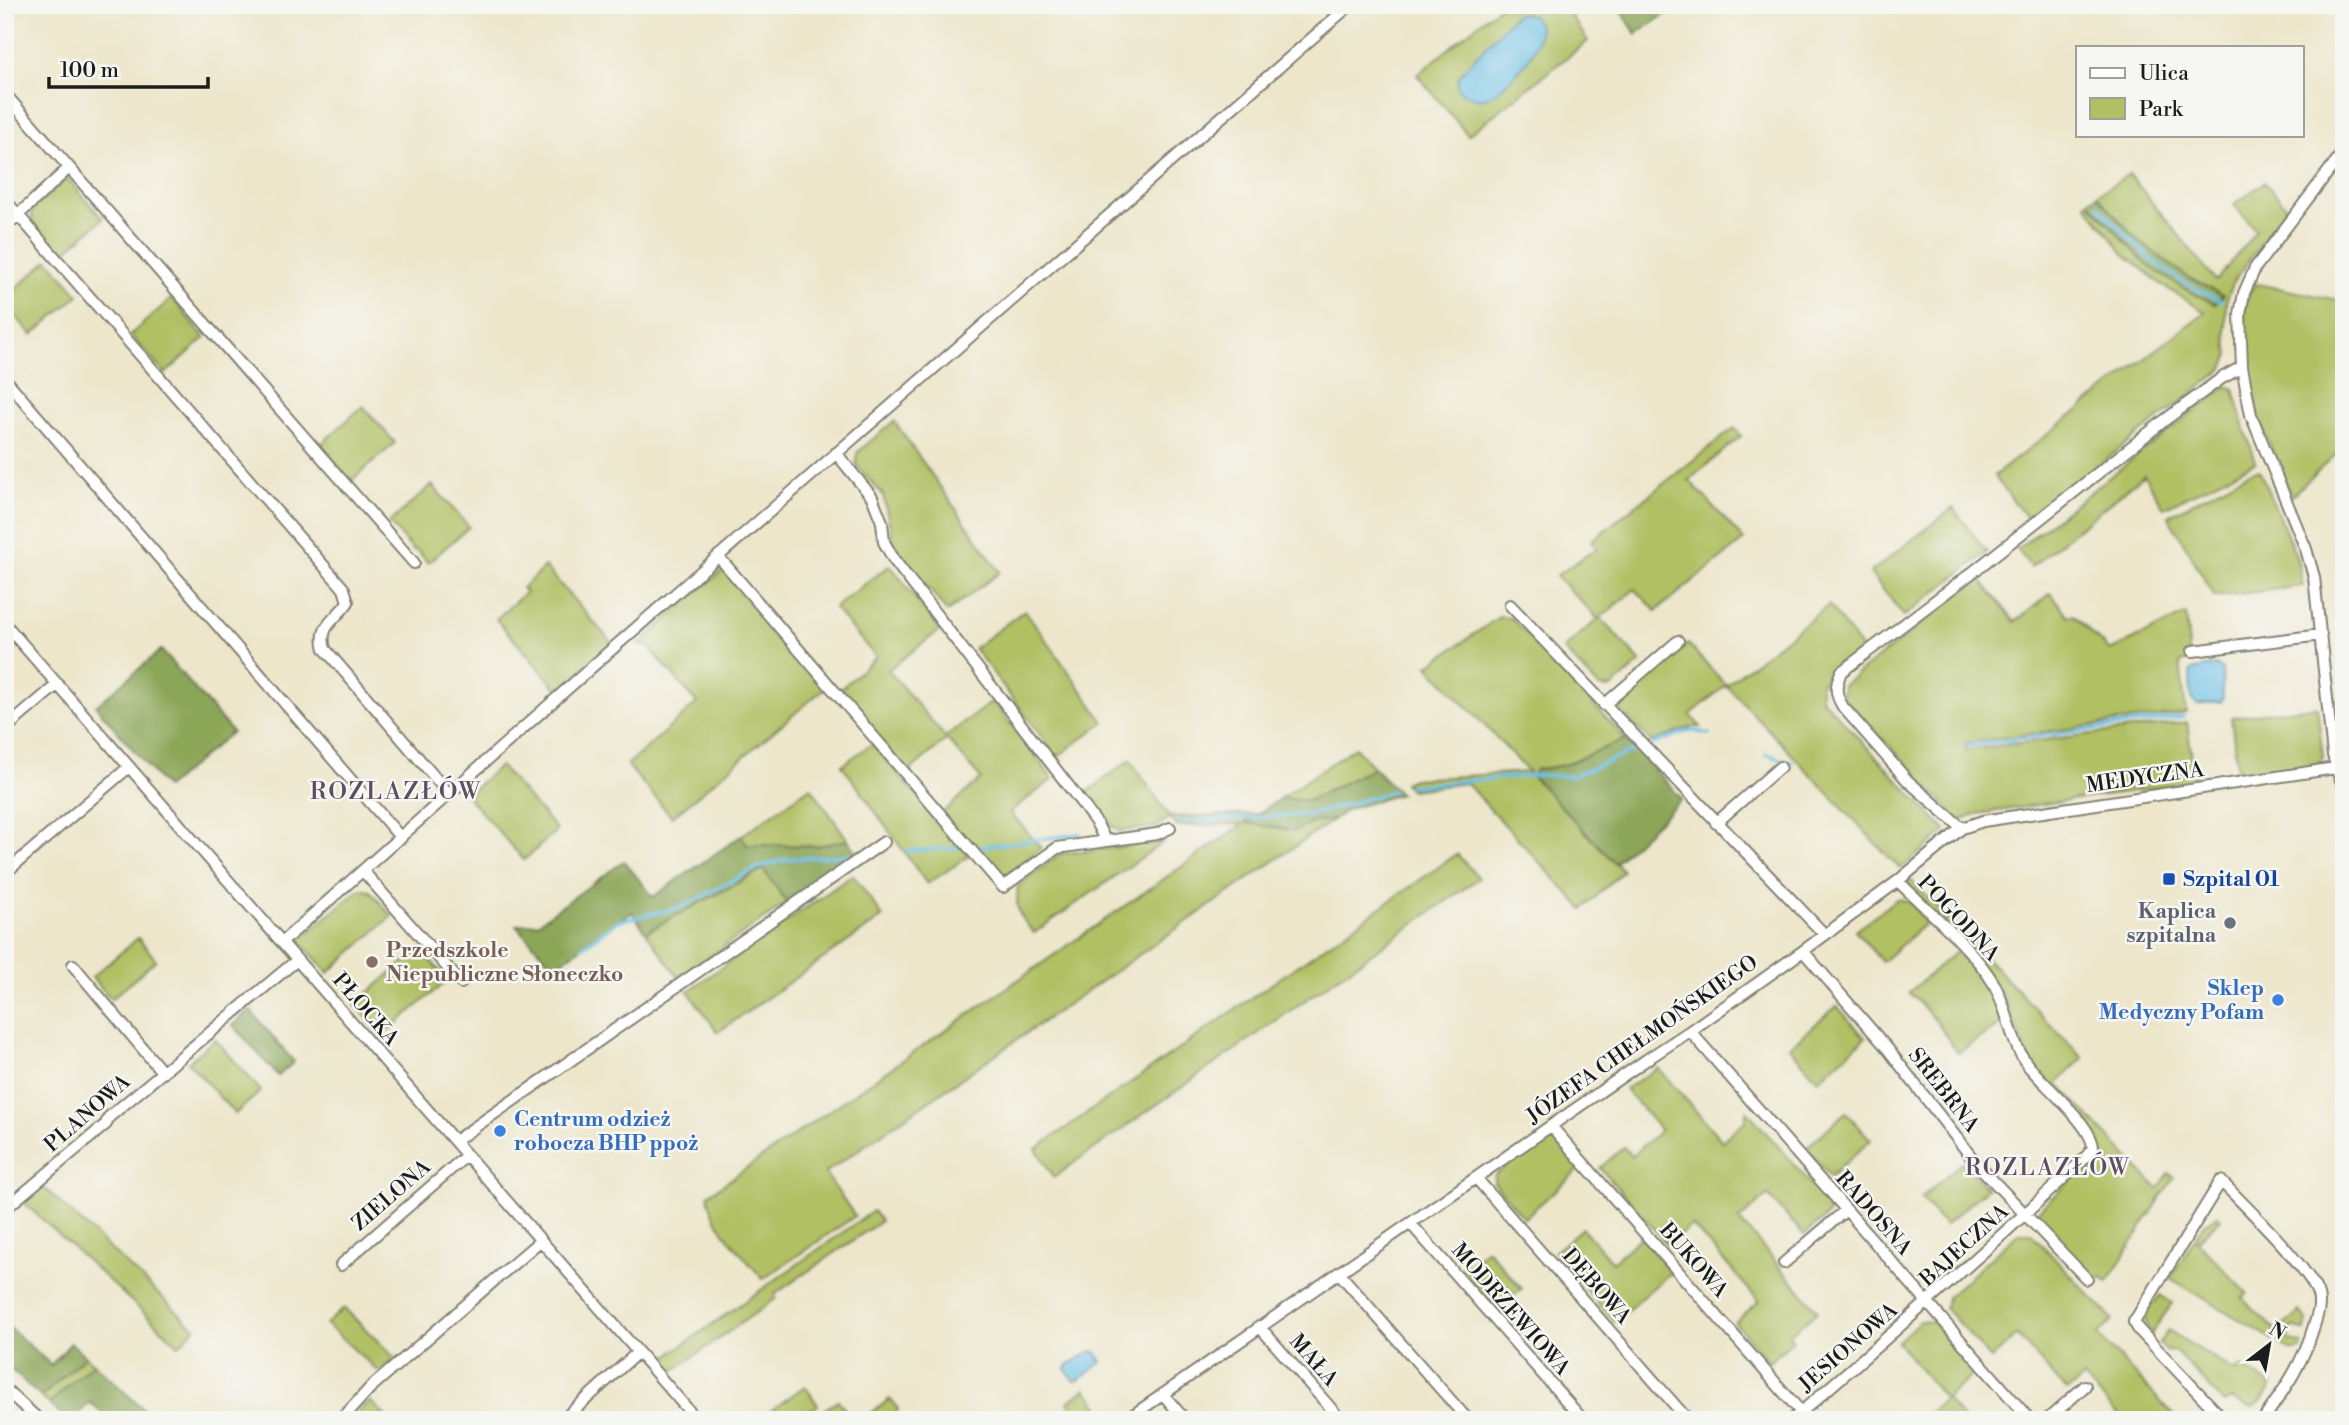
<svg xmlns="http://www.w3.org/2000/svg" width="2349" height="1425" font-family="'Libre Bodoni',serif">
<rect width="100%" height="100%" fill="#f6f6f2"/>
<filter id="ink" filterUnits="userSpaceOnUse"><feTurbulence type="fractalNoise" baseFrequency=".0143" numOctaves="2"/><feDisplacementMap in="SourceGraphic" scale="14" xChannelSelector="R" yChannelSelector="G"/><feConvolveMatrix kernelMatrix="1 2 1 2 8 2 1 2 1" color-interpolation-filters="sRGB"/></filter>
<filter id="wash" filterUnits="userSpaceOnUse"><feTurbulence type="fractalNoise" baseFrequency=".00686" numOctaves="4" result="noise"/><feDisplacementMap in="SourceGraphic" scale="28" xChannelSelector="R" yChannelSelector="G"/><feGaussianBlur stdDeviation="1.57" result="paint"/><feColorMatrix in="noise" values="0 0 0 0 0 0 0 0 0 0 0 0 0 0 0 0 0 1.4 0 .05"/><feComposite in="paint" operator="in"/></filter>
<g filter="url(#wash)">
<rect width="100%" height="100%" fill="#ede6cb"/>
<path fill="#b0c063" stroke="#666e40" stroke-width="2" d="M1501,5H1569L1566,8L1588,41L1468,135L1417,75Z
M2129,174L2216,281L2256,231L2234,205L2264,182L2287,207L2233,283L2226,302V332L2229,355L2222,370L2028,520L1994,476L2205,312L2162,285L2124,254L2085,203L2088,201L2147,265L2182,288L2215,304L2223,296L2189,278L2137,240L2097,195Z
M67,178L103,219L61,255L32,223V210Z
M48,260L79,295L32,335L5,304V298Z
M2257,284L2344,301V447L2291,496L2259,419L2245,331L2244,310L2249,292Z
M172,298L205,338L165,374L130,335Z
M2227,386L2234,389L2245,430L2256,462L2164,508L2144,475L2031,567L2017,549Z
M363,406L395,443L351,481L320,445Z
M894,421L1000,572L947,612L894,544L883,495L856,465L857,453Z
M1734,428L1741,436L1689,480L1744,540L1656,611L1635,589L1600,618L1641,662L1611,688L1599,687L1563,649L1598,619L1556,576L1597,548L1591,541Z
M2259,470L2297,558L2303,586L2215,597L2168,516L2250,472Z
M432,485L469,527L428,563L418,551L413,550L389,523Z
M1953,508L1987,552L1904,616L1870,573Z
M890,565L940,630L888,670L945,737L993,701L1053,779L1010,812L1041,848L1007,875L993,873L942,813L981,779L947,739L908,772L838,691L876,657L834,608Z
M545,567L612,643L559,691L496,619L526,592L522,588Z
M724,569L825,688L672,817L627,765L697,703L649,647L637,645Z
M1980,579L2015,622L2051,593L2068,616L2073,615L2110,651L2186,614L2190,661L2180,663L2186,713L1965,743L1966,750L2187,722L2195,782L1976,814L1960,821L1842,696L1843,685Z
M1829,605L1862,649L1821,682V698L1946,831L1900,869L1726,685L1690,715L1701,727H1691L1651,742L1620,711L1622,699L1688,644L1726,685Z
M1025,610L1104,722L1057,757L974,648Z
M1499,617L1511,618L1626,739L1564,765L1536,770L1533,777L1623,871L1583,909L1466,783L1411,790L1404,783L1413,779L1529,772L1428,666Z
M2317,706L2323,758L2315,766L2238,776L2231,717Z
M872,744L969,856L927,884L842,765Z
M1355,747L1374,768L1308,801L1281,798Z
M1130,760L1170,817L1259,814L1246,823L1295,831L1311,823L1333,820L825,1173L855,1216L763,1279C745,1257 710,1224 708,1195L1243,824L1176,826L1170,817L1156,827L1119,831L1107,822L1085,794Z
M500,766L557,830L524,860L466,795Z
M811,787L848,840L817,846L747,845L741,836Z
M1164,842L1034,933C1018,914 1015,911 1018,886L1060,854Z
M1457,854L1479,878L1054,1177L1036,1149Z
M763,869L787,903L679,978L646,932Z
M853,875L883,917L718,1032L688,991Z
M1908,877L2083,1058L2057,1083L2158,1189L2169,1173L2174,1177L2107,1282L2101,1276L2097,1281L2036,1216L2038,1211L2098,1154L2094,1150L2097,1139L2086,1122L2035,1068L2027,1055L2003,996L1910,888L1907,883Z
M360,889L370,891L392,916L328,973L299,940Z
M1897,899L1909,901L1928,921L1882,962L1855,930Z
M138,938L156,960L111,999L92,977Z
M420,949L448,980L382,1036L355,1004Z
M1957,951L1987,983L2002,1023L1958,1053L1936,1021L1909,992Z
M1837,1006L1865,1038L1818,1080L1789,1047Z
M215,1039L261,1091L235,1114L188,1062Z
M1658,1068L1722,1141L1745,1121L1747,1111L1829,1204L1828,1215L1804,1235L1768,1195L1739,1220L1818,1311L1789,1335L1793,1341L1769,1362L1735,1323L1759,1301L1692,1225L1668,1245L1600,1168L1624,1147L1632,1156L1661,1130L1625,1089Z
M1846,1112L1871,1140L1830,1177L1806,1148Z
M1546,1139L1556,1140L1581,1168L1524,1218L1494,1183L1495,1174Z
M1962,1162L1987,1188L1945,1225L1921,1198Z
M40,1184L195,1328L179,1345L21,1200Z
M873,1211L881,1221L775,1294L776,1298L764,1307L673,1371L663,1359Z
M2217,1215L2221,1218L2197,1241L2247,1293L2242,1298L2277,1332L2299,1311L2307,1320L2305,1331L2293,1327L2288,1340L2302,1344L2301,1350L2292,1351L2170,1278L2204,1224Z
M1582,1228L1612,1262L1641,1237L1671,1272L1614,1322L1554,1252Z
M2019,1233H2031L2113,1320L2098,1335L2174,1416L2170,1420H2118L2120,1417L2084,1378L2067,1391L2017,1335L1991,1359L1945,1308L1947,1297Z
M1487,1249L1522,1289L1496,1311L1461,1270Z
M2160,1295L2172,1303L2151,1335C2139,1316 2149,1311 2160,1295Z
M344,1308L395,1358L379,1372L326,1324Z
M1920,1321L1932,1322L1976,1372L1946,1399L1964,1420H1921L1945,1399L1897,1342Z
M2168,1330L2236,1372L2240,1366L2272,1385C2258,1407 2256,1414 2231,1399L2224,1403L2175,1351L2165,1350L2159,1343Z
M85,1356L93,1363L49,1404L41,1397Z
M805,1386L818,1405L798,1420H758Z
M1086,1389L1109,1420H1078L1068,1402Z
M890,1399L898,1409L894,1420H861Z
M838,1400L852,1419L810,1420Z
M370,1401L390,1420L352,1418Z"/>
<path fill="#8ca659" stroke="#54613a" stroke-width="2" d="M1618,5H1660L1666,14L1636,34Z
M2097,195L2137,240L2189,278L2223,295L2215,304L2182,288L2147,265L2088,201Z
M161,650L232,732L166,788L96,706Z
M1626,739L1682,799L1615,863L1533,777L1536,770L1564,765Z
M1374,768L1400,794L1348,809L1333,820L1311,823L1295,831L1245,823L1281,798L1308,801Z
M741,836L747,845L817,846L848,840L857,852L787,903L763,869L646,932L632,912L554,967L516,925L538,923L624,861L653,897Z
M250,1010L294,1062L278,1076L233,1025Z
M5,1324L51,1365L71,1343L85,1356L41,1397L5,1364Z
M93,1363L150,1415L146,1420H109L90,1402L72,1420H68L49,1404Z"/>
<path fill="#69bfe6" stroke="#426e81" stroke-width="2" d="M1521,13L1533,16L1540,27C1539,34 1538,42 1535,48C1529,62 1500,93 1485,98C1480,100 1476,98 1470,96C1457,92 1454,87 1461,73L1514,16Z
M2216,665L2222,669L2223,697L2221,702L2197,705L2191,699L2190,673L2192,670Z
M1091,1351L1096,1352L1102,1362L1079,1380L1074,1381L1066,1369L1067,1366Z"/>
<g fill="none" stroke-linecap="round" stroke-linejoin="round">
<path stroke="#69bfe6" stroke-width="3.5" d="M2098,206C2139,250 2165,278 2222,301
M1653,744L1690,730L1709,734
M1968,746L2183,717
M1766,754L1792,763
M1409,786L1538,775L1573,776L1635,750
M1177,822L1314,814L1393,791
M978,847L1080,834
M906,851L958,848
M582,947L618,921L682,907L755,869L786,859L850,855"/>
</g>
</g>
<g filter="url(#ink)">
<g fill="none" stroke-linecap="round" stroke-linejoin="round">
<defs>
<path id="minor" d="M5,94L414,563
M2344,151L2255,268L2244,293L2240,314L2242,367L2251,415L2306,549L2314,577L2333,755L2339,776L2344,786
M5,200L344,589L348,602C336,620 318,625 325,649L449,794
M5,227L69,168
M5,379L401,838
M836,453L872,497L882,522L884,542L894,560L1084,806L1097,824L1105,840
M718,556L1003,887L1057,848L1157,834L1170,828
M1510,605L1825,935
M5,624L697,1420
M2193,651L2321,635
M1604,705L1678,641
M5,729L58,684
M1716,823L1780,767
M1962,828L1908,781L1843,707C1835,694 1835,687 1841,672L1973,572L2165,420L2222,378L2242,367
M363,871L461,983
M5,873L129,767
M282,942L611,650L1350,5
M1803,951L1887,1048L1976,1163L2087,1279
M73,965L163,1073
M1690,1031L2030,1420
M1551,1126L1808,1420
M455,1141L884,842
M1476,1178L1688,1420
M5,1209L106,1124L109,1117L297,960
M1411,1224L1583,1420
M1784,1263L1846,1210
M341,1265L467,1155
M1339,1273L1468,1420
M1259,1326L1341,1420
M5,1389L39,1420
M1163,1394L1185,1420
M341,1420L370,1388L541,1240
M563,1420L638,1352
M1126,1420L1646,1060L1690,1031L1803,951L1898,881L1962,828L1983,821L2336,768
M1792,1420C1892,1334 1991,1247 2087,1156L2093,1148C2093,1125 2042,1084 2027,1064C2010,1041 2008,1009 1994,984C1972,947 1929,912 1898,881
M2047,1420L2085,1386
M2224,1420L2139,1330L2134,1322L2221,1181C2243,1204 2311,1269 2318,1295C2321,1306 2317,1316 2314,1326C2302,1365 2286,1387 2263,1420"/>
</defs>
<use href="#minor" stroke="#848174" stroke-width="14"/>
<use href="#minor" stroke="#fff" stroke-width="10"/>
</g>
</g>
<rect fill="#1a4fb4" stroke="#f6f6f2" stroke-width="2.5" x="2162" y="872" width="14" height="14" rx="3.5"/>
<circle fill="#6b7280" stroke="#f6f6f2" stroke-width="2.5" cx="2230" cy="923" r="7"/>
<circle fill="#8d6e63" stroke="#f6f6f2" stroke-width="2.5" cx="372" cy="962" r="7"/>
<g fill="#3f7fe0" stroke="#f6f6f2" stroke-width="2.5">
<circle cx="2278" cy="1000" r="7"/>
<circle cx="500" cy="1131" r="7"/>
</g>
<g text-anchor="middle" stroke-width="5" stroke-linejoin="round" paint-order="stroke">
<g font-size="21" fill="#1c1c1c" stroke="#f6f6f2">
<text transform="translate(2145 777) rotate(-8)" y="7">MEDYCZNA</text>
<text transform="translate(1959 918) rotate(47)" y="7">POGODNA</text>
<text transform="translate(366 1009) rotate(49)" y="7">PŁOCKA</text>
<text transform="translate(1642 1039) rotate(-35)" y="7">JÓZEFA CHEŁMOŃSKIEGO</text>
<text transform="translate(1944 1090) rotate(52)" y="7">SREBRNA</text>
<text transform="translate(87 1113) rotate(-41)" y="7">PLANOWA</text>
<text transform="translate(391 1195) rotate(-41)" y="7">ZIELONA</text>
<text transform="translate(1874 1213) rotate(49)" y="7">RADOSNA</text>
<text transform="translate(1964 1245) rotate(-42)" y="7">BAJECZNA</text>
<text transform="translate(1694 1260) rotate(49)" y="7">BUKOWA</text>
<text transform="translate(1597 1286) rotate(49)" y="7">DĘBOWA</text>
<text transform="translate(1511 1309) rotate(49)" y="7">MODRZEWIOWA</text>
<text transform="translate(1848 1347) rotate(-41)" y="7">JESIONOWA</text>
<text transform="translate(1314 1360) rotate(49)" y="7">MAŁA</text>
</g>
<g font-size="21" font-weight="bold" fill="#164399" stroke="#f6f6f2" text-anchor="start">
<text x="2183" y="886">Szpital 01</text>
</g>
<g font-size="21" font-weight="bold" fill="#5b616d" stroke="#f6f6f2" text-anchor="end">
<text x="2216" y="918">Kaplica<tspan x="2216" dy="24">szpitalna</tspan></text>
</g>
<g font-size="21" font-weight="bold" fill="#785e54" stroke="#f6f6f2" text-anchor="start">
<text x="386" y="957">Przedszkole<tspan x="386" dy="24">Niepubliczne Słoneczko</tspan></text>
</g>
<g font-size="21" font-weight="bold" fill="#366cbe" stroke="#f6f6f2" text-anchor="end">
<text x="2264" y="995">Sklep<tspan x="2264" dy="24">Medyczny Pofam</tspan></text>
<text x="514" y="1126" text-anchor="start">Centrum odzież<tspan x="514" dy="24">robocza BHP ppoż</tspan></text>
</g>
<g font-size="23" letter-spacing="2" fill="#5e4d63" stroke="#f6f6f2">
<text x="2048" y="1175">ROZLAZŁÓW</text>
</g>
<g font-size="24" letter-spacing="2" fill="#5e4d63" stroke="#f6f6f2">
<text x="396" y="799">ROZLAZŁÓW</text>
</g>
</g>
<rect width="2349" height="1425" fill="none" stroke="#f6f6f2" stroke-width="28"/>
<rect x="2076" y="46" width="228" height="91" fill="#f6f6f2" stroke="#9f9f9c" stroke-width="2"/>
<rect x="2090" y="68" width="35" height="10" fill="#ffffff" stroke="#9f9f9c" stroke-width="2"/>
<text x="2139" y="80" font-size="21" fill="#1c1c1c">Ulica</text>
<rect x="2090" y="98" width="35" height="21" fill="#b0c063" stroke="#9f9f9c" stroke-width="2"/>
<text x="2139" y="116" font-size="21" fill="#1c1c1c">Park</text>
<g transform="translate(2269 1345) rotate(31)" stroke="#f6f6f2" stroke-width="5" paint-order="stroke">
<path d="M0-5L12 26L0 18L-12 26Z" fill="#1c1c1c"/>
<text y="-10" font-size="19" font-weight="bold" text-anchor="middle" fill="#1c1c1c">N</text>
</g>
<path d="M49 77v10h159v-10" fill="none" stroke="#1c1c1c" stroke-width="3.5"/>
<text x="60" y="77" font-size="21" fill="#1c1c1c" stroke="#f6f6f2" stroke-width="5" paint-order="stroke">100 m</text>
</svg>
